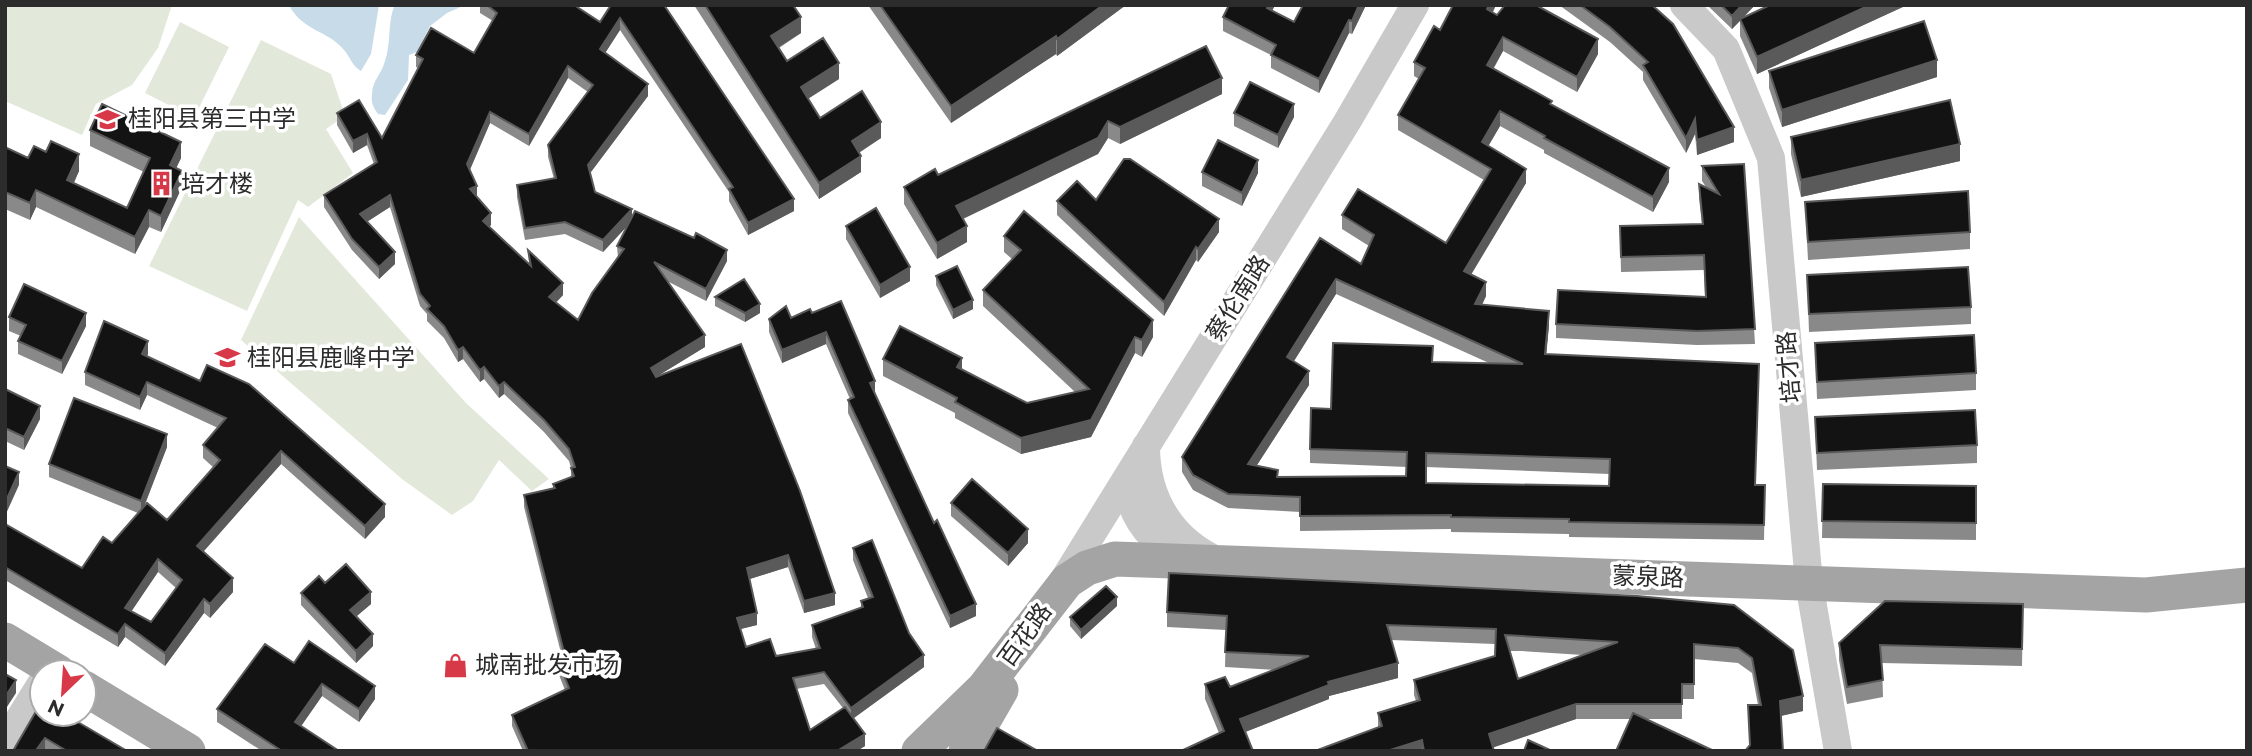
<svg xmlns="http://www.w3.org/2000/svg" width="2252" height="756" font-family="Montserrat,'Noto Sans SC',sans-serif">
<rect width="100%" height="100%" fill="#fff"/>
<path fill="#e2e9da" d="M5,5H172L158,48L132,85L96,104L82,135L5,101Z
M180,22L229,47L194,118L145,93Z
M261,40L331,74L345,116L326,129L353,173L308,207L298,200L247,311L149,266Z
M299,217L466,403L549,479L532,491L499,460L473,501L452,515L402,479L241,340Z"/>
<path fill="#c7dce8" d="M289,5H379L371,54L361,71C352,66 351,58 344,50C328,30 303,32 289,5Z
M395,5H465L447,13L430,26L417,52L409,55L408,80L385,115L378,114C373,107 371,103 372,94C372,82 381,74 384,64C392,43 387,21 395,5Z"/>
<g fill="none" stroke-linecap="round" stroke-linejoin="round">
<path stroke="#c9c9c9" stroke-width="28" d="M1684,5L1726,49L1771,158L1809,583L1838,751
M1146,446C1146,499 1172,541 1221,562
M1126,480C1131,519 1153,546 1190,561
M1061,584L1347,122L1415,5
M5,742L42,682"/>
<path stroke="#a4a4a4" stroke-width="35" d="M5,640L58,672
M84,688L188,751
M919,751L984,688L1067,581L1087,568L1115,559L2146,595L2247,585
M966,751L1001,690"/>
</g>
<path fill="#898989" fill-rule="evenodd" d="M480,5H574L600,22L611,5L794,211L748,235L729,201V192L620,30L605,53L648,96L590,173L595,192L632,217L727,261L706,301L667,281L705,347L656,377L835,605L804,613L788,567L749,579L757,625L740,629L746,647L776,656L816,649L812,637V625L861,608V601L868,598L853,560V548L909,633L924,667L854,718L865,746L857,751H523L512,726V715L565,690L559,675V663L563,661L524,507V495L553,488V484L571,477V468L569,461L544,432L504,394L499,398L484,379L480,382L463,359L458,362L444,338L427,321V314L420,306L390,207L367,222L395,264L379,279L352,250L324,207V195L374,164L367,145L353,153L337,125V113L382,138L418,68L416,67V55L474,53L493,21L480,13ZM568,78L588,92L548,145V157L554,179L517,185V197L525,240L565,234L603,252L627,226L617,246L618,258L578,320L556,303L563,295L528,250L529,263L489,227L491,225L477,197L470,170L490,123L529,146ZM824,684L843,708L810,730L796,689Z
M694,5H793L801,33L779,48L787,61L839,79L808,99L820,118L881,138L859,153L861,172L819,199Z
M868,5H1126L1057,56L1056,54L951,123Z
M1229,5H1275L1272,11L1294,22L1366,5L1352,34L1349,33L1319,93L1271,68V55L1223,31V17Z
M1453,5H1496L1493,12L1497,15L1598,54L1577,92L1503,51L1494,68L1552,105L1669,182L1653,212L1544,153V150L1500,126L1488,146L1526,183L1471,275L1486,296L1482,305L1549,325L1546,354L1756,485H1765L1764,540L1569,537V534L1451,532V529L1300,531V512L1228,508L1193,490L1182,472V457L1320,238L1361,264L1369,246L1342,229V215L1446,243L1484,180L1398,130V115L1419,79L1414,76V62L1440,30ZM1336,294L1489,363L1433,362L1331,409L1310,449V463L1407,467L1406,476L1278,477L1256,466L1309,385L1294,361ZM1426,467L1609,474V486L1426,483Z
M1559,5H1652L1734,142L1697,155L1695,134L1686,153L1643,80V72L1610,42Z
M1707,5H1755L1743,18L1905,5V6L1757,74L1740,36V21L1732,29Z
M1206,46L1222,94L1120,144L1108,138L1098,154L963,219L967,242L937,259L904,204V187L938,175Z
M1769,71L1937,77L1782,127L1769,88Z
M1234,113L1294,117L1278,148L1234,126Z
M90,130L181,158L176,168L182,187L161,232L149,227L135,254L36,207L30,220L5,209V147L28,158L79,171L74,183L127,208L144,172L90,146Z
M1791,137L1960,161L1801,197L1791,154Z
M1744,164L1755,344L1697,345L1556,338V324L1705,297L1704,270L1621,272L1620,226L1702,224L1699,198V184L1706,187L1702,181V166Z
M1202,172L1258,173L1242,206L1202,186Z
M1096,200L1219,232L1198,262L1196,260L1164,316L1057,215V201Z
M1805,202L1970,232V249L1808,260Z
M846,226L910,281L880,298L846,239Z
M1004,236L1153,337L1142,357L1135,353L1091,437L1021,454L955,418V413L883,376V359L1027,403L1075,392L983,306V290L1012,259L1004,252Z
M1807,275L1971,307V324L1809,332Z
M936,276L973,309L953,319L936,285Z
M715,297L760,313L745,322L715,306Z
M812,313L875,394L976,616L950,628L848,413V400L850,399L826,344L782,363L769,332V319L791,318Z
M9,317L86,326L62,374L18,354V341L21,336L9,331Z
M1815,343L1976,373V390L1817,399Z
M148,354L147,356L385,517L365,539L281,464L203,551L233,592L210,618L204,613L165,666L125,637L118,647L5,580V524L82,568L112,543L138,513L49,477V464L167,447L144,507L167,520L214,468L203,458V445L218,428L147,395L140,410L85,385V372ZM158,572L176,588L151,622L131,611Z
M5,389L40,419L24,450L5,441Z
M1815,417L1977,445V463L1817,470Z
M1823,484L1976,486V540L1822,538Z
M951,503L1028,543L1008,566L951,516Z
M325,583L371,604L356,616L373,646L356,663L301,605V593Z
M2023,604L2022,666L1882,663L1883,697L1847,704L1839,660V643Z
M1734,605L1803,711L1781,716L1750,746L1748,705H1758L1752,673L1738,663L1694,659V699H1682V719H1576L1493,747L1494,751H1315L1378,727V713L1416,701L1414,695V680L1495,656V644L1391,640L1398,678L1329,696V699L1245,732L1219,733L1205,699V684L1230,687L1275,670L1225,667L1226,630L1167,627V612ZM1509,651H1522L1583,655L1518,679Z
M1117,606L1081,639L1070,626V617Z
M294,663L375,699L359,722L322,696L301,726L339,751H262L217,722V709Z
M42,701L127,751H13Z"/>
<path fill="#5a5a5a" d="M1103,5H1126L1057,56V39Z
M1268,5H1275L1267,21V8Z
M1359,5H1366L1352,34V21Z
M1489,5H1496L1487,23V9Z
M1742,5H1755L1732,29V16Z
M1870,5H1905V6L1757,74V57Z
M801,17V33L771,52V36Z
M620,18V30L600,61V49Z
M1349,20V33L1319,93V79Z
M1056,36V54L951,123V106Z
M1503,37V51L1487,79V65Z
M1598,39V54L1577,92V77Z
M1937,60V77L1782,127V110Z
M839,63V79L801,103V87Z
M568,66V78L529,146V134Z
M1222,78V94L1120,144V127Z
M648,84V96L588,176V165Z
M1294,104V117L1278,148V135Z
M1500,111V126L1482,157V142Z
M490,112V123L467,176V164Z
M1695,119V134L1686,153V138Z
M1108,121V138L1098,154L956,222V206Z
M881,122V138L852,157V141Z
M1734,127V142L1697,155V140Z
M367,134V145L353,153V141Z
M181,142V158L170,181V165Z
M1960,144V161L1801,197V180Z
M79,154V171L67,197V180Z
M861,156V172L819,199V183Z
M1258,160V173L1242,206V193Z
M1669,168V182L1653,212V197Z
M1526,169V183L1464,286V271Z
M182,171V187L161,232V216Z
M477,186V198L470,189Z
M36,190V207L30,220V203Z
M390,195V207L360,226V214Z
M794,199V211L748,235V223Z
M632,209V221L603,252V240Z
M149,210V227L135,254V237Z
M491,213V225L483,233V221Z
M1219,219V232L1198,262V249Z
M967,226V242L937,259V243Z
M1196,247V260L1164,316V302Z
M727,250V261L706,301V289Z
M395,252V264L379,279V267Z
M910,267V281L880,298V285Z
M1336,279V294L1287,372V357Z
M1486,282V296L1475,319V304Z
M563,283V295L549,309V297Z
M973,300V309L953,319V310Z
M760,304V313L745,322V313Z
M1549,311V325L1545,369V354Z
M86,313V326L62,374V361Z
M1153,320V337L1142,357V340Z
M826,332V344L782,363V350Z
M705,335V347L651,380V368Z
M1135,337V353L1091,437L1021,454V438L1091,420Z
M148,341V354L142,367V354Z
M463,347V359L458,362V350Z
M962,358V375L957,367Z
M484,367V379L480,382V370Z
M1309,371V385L1248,479V464Z
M875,381V394L870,396V383Z
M147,382V395L140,410V397Z
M504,382V394L499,398V386Z
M40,406V419L24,450V437Z
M167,434V447L141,514V501Z
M281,451V464L197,559V546Z
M19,472V485L5,516V503Z
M385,504V517L365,539V526Z
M1028,529V543L1008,566V553Z
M788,555V567L747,580V568Z
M158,559V572L125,621V608Z
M233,578V592L210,618V604Z
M371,592V604L350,622V610Z
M835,593V605L804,613V601Z
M1117,597V606L1081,639V630Z
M204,599V613L165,666V653Z
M976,604V616L950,628V616Z
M757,613V625L737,630V618Z
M125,624V637L118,647V634Z
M373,634V646L356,663V651Z
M924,655V667L851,720V708Z
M1398,663V678L1329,696V699L1240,734V719L1328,682Z
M16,680V693L5,710V697Z
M322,684V696L295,735V722Z
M375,686V699L359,722V709Z
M1803,696V711L1780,716V701Z
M1576,704V719L1489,749V734Z
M865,734V746L857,751H837Z
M45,738V751H37V749Z
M1422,740V751H1387Z"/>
<path fill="#131313" stroke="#5a5a5a" stroke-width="2" fill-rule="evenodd" d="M487,5H574L600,22L611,5H664L794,199L748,223L729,189L733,187L620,18L600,49L648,84L588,165L595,192L632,209L603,240L565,222L525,228L517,185L556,178L548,145L593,85L568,66L529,134L490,112L467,164L477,186L470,189L491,213L483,221L531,266L528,250L563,283L549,297L578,320L592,293L624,249L617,246L635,211L694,238L696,233L727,250L706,289L654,262L705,335L651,368L656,377L741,344L800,491L835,593L804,601L788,555L747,568L757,613L737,618L746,647L770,639L776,656L820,648L812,625L863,607L861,601L873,597L853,548L872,540L909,633L924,655L851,708L824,672L793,678L810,730L845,707L865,734L837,751H528L512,715L569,688L559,663L566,660L524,495L555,488L553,484L574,476L571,468L575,467L569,449L544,420L504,382L499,386L484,367L480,370L463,347L458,350L444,326L427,309L430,306L420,294L390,195L360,214L395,252L379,267L352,239L324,195L377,162L367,134L353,141L337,113L359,100L382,138L423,59L416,55L431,28L474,53L497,13Z
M705,5H793L801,17L771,36L787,61L823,38L839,63L801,87L820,118L862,91L881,122L852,141L861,156L819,183Z
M880,5H1103L1057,39L1056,36L951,106Z
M1229,5H1268L1267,8L1294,22L1303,5H1359L1352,21L1349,20L1319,79L1271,55L1276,45L1223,17Z
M1453,5H1489L1487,9L1497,15L1505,5H1536L1598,39L1577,77L1503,37L1487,65L1552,101L1550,104L1669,168L1653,197L1544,138L1545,136L1500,111L1482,142L1526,169L1464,271L1486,282L1475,304L1549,311L1545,354L1759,364L1755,485H1765L1764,525L1569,522V519L1451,517V515L1300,516V497L1228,494L1193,475L1182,457L1320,238L1361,264L1374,235L1342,215L1358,189L1446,243L1491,169L1398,115L1425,68L1414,62L1434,26L1440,30ZM1336,279L1523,364L1432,362L1433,346L1333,343L1331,409L1311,408L1310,449L1407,452L1406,476L1277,477L1278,470L1248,464L1309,371L1287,357ZM1426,453L1610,459L1609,486L1426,483Z
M1580,5H1652L1673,24L1734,127L1697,140L1695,119L1686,138L1643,65L1648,62L1610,27Z
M1721,5H1742L1732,16Z
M1770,5H1870L1757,57L1740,19Z
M1924,21L1937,60L1782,110L1769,71Z
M1206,46L1222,78L1120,127L1108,121L1098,138L956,206L967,226L937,243L904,187L935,169L938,175Z
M1250,82L1294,104L1278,135L1234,113Z
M1950,100L1960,144L1801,180L1791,137Z
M102,104L181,142L170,165L182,171L161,216L149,210L135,237L36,190L30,203L5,192V147L28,158L34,146L46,152L51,141L79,154L67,180L127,208L150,158L90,130Z
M1218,140L1258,160L1242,193L1202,172Z
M1124,159H1130L1219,219L1198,249L1196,247L1164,302L1057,201L1077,181L1096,200Z
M1744,164L1755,329L1697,331L1556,324L1558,290L1706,297L1704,255L1621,257L1620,226L1703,224L1699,184L1719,194L1702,166Z
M1968,191L1970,232L1808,242L1805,202Z
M876,208L910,267L880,285L846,226Z
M1024,211L1153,320L1142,340L1135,337L1091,420L1021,438L955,402L957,398L883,359L900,326L962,358L957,367L1027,403L1089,389L983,290L1021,250L1004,236Z
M957,266L973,300L953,310L936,276Z
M1968,267L1971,307L1809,314L1807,275Z
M744,279L760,304L745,313L715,297Z
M24,284L86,313L62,361L18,341L26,325L9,317Z
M841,301L875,381L870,383L934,523L937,520L976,604L950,616L848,400L854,397L826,332L782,350L769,319L786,306L791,318L810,309L812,313Z
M104,321L148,341L142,354L200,381L207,365L249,384L385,504L365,526L281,451L197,546L233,578L210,604L204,599L165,653L125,624L118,634L5,567V524L82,568L103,537L112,543L147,503L167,520L220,460L203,445L226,418L147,382L140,397L85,372ZM158,559L182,580L151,622L125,608Z
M1974,335L1976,373L1817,382L1815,343Z
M5,389L40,406L24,437L5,428Z
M74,398L167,434L141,501L49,464Z
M1975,410L1977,445L1817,453L1815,417Z
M5,466L19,472L5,503Z
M972,479L1028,529L1008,553L951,503Z
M1823,484L1976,486V523L1822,521Z
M346,564L371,592L350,610L373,634L356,651L301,593L319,576L325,583Z
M1169,573L1637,596L1734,605L1793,650L1803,696L1780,701L1783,751H1745L1750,745L1748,705H1761L1752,658L1738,648L1694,644V684H1682V704H1576L1489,734L1494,751H1424L1422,740L1387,751H1315L1382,726L1378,713L1420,700L1414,680L1495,656L1496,629L1387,625L1398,663L1328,682L1329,685L1240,719L1253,751H1181L1224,731L1205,684L1225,677L1230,687L1309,656L1225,652L1227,616L1167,612ZM1505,635L1618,642L1518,679Z
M1106,586L1117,597L1081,630L1070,617Z
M1885,601L2023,604L2022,649L1880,645L1883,680L1847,687L1839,643Z
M309,641L375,686L359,709L322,684L295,722L339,751H282L217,709L265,644L294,663Z
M5,674L16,680L5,697Z
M42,701V714H64L127,751H67L45,738L37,749L39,751H13Z
M1633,713L1714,751H1616Z
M997,728L1038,751H984Z
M1528,740L1552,751H1524Z"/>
<defs>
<symbol id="school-bare" viewBox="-9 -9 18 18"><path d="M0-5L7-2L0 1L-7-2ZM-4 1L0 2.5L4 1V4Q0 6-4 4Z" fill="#d83948" stroke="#fff" stroke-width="2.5" paint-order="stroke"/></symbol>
<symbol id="building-bare" viewBox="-9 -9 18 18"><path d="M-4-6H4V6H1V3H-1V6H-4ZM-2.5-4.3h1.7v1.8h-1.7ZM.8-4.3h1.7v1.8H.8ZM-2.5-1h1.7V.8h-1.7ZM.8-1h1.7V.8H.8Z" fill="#d83948" stroke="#fff" stroke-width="2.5" paint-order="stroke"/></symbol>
<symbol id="shop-bare" viewBox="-9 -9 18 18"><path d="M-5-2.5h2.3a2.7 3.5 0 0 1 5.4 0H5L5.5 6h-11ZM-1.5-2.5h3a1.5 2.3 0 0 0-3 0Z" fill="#d83948" stroke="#fff" stroke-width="2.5" paint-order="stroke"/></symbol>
</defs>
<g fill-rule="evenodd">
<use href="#school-bare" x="90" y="102" width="35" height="35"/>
<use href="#building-bare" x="144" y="166" width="35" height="35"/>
<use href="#school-bare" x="210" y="340" width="35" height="35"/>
<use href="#shop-bare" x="438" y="648" width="35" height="35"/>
</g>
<g text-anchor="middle" stroke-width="7" stroke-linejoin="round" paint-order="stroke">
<g font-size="24" fill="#2c2c2c" stroke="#fff" text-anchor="start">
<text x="128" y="127">桂阳县第三中学</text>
<text x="181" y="192">培才楼</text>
<text x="247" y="366">桂阳县鹿峰中学</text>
<text x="475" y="673">城南批发市场</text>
</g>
<g font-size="24" fill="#2c2c2c" stroke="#fff">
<text transform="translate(1238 298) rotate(-58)" y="8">蔡伦南路</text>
<text transform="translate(1789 367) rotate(-95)" y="8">培才路</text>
<text transform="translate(1648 577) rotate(2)" y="8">蒙泉路</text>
<text transform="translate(1025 635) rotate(-54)" y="8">百花路</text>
</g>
</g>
<rect width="2252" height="756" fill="none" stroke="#2c2c2c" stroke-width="14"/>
<g transform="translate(63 693) rotate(205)"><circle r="33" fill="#ffffff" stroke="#ababab" stroke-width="2"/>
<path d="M0-5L12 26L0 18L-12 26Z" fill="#d83948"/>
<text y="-10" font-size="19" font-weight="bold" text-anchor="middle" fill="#2c2c2c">N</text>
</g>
</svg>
